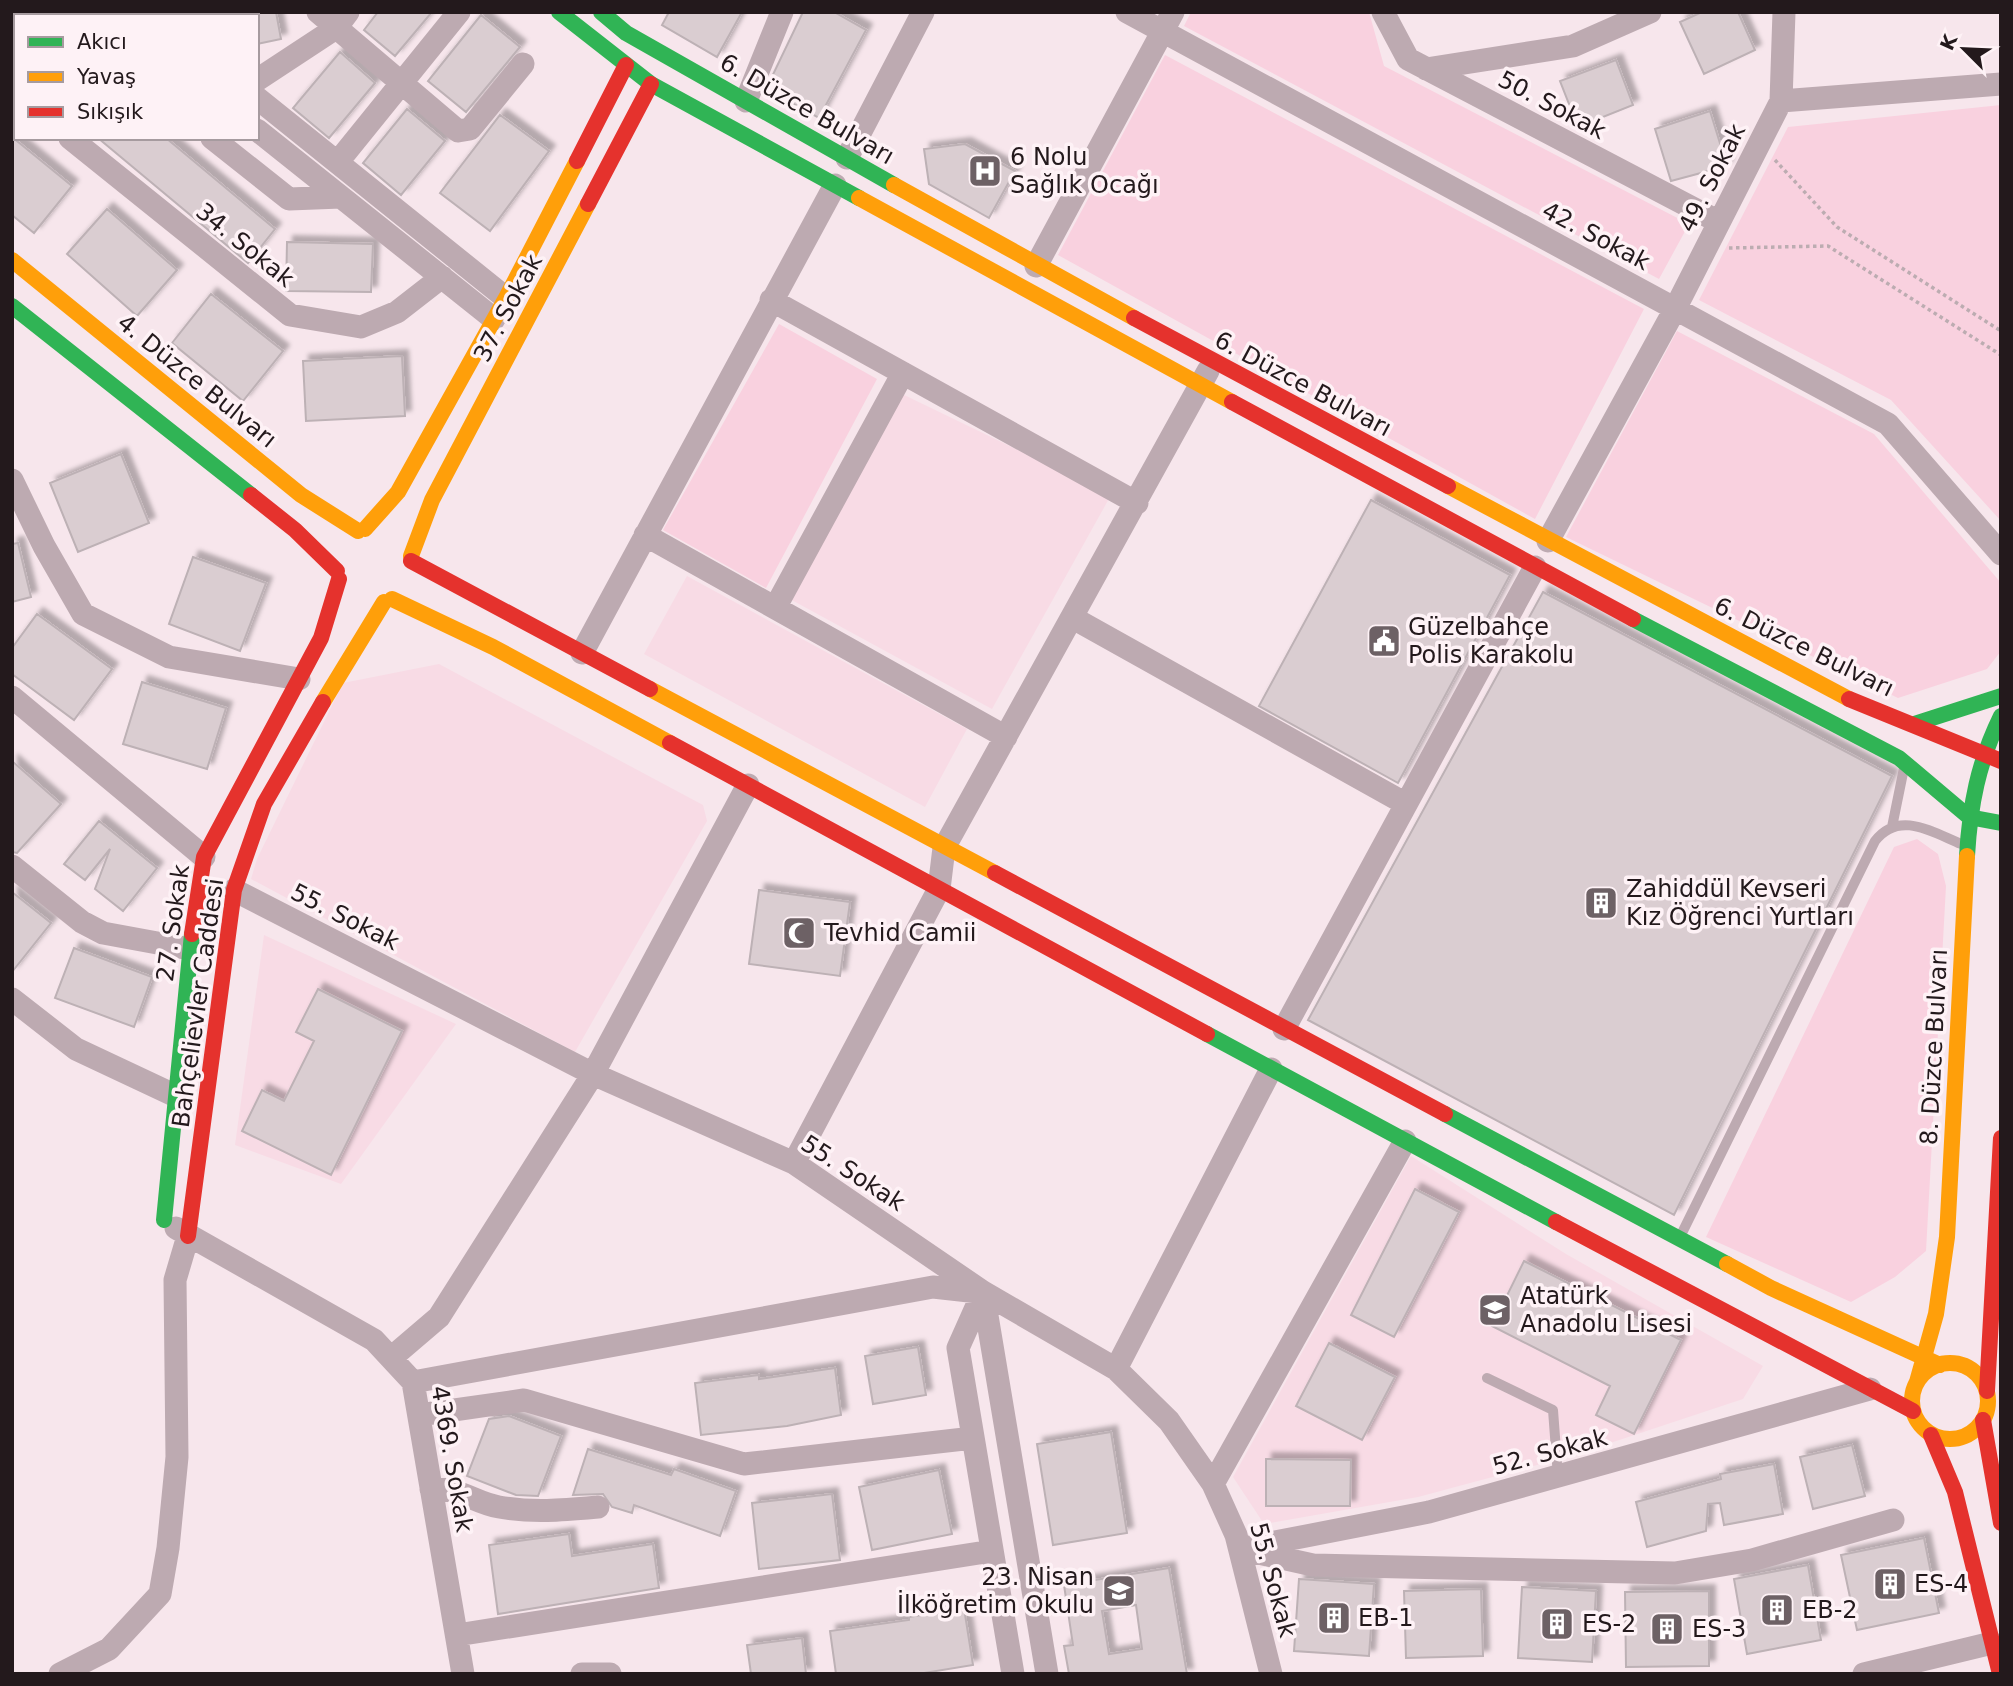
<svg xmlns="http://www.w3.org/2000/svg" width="2013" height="1686" font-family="'DejaVu Sans',sans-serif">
<defs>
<filter id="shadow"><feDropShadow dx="6" dy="-6" stdDeviation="2" flood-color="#0004"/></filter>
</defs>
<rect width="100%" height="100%" fill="#f7e6ec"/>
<path fill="#f8dbe5" d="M900,393L1111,495L992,709L788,598Z
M687,576L967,729L925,807L644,654Z
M439,664L703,805L707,821L575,1052L251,879L257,859L343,683Z
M264,935L456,1024L341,1184L235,1145Z
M1411,1156L1566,1254L1763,1366L1743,1399L1571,1456L1418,1497L1264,1524L1233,1477Z"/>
<path fill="#f9d1df" d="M1191,12H1369L1384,66L1689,224L1659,279L1184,26Z
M1165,55L1644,309L1535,519L1058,255Z
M2001,105V521L1891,400L1699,300L1788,127Z
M779,324L877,379L766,588L663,530Z
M1677,331L1874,434L2001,583V651L1987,669L1898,698L1566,537Z
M1917,839L1938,854L1946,886L1926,1251L1895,1277L1851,1302L1706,1237L1894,847Z"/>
<path fill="#dacdd1" stroke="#bdb1b5" stroke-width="2" fill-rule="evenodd" filter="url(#shadow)" d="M257,12H276L281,39L257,44Z
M378,12H432L395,56L364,30Z
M669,12H742L717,57L662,25Z
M803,12H834L866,30L819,118L766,89Z
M1702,12H1738L1755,50L1704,74L1680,22Z
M481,15L520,47L466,112L428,81Z
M340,52L375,83L329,138L293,108Z
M1616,60L1633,105L1578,127L1560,81Z
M407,109L445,141L401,195L363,163Z
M1710,111L1727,166L1671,181L1655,129Z
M500,115L549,151L490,231L440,193Z
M12,137L72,186L34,233L12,215Z
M98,138H166L275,229L248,263Z
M965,144L1015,171L989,218L929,184L924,149Z
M107,209L177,270L137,316L67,254Z
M287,242L373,244L371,292L286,291Z
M211,294L283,351L243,401L172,343Z
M402,356L405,416L306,421L303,361Z
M121,454L149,523L78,552L50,483Z
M1371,500L1510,575L1398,783L1259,706Z
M18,543L31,597L12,602V544Z
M193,557L266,583L240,651L169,624Z
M1543,592L1892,776L1674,1215L1308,1020Z
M37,614L112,669L74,720L12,674V648Z
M142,682L226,708L207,769L123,744Z
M12,761L61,804L17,853L12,852Z
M99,821L157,868L123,911L95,889L110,849L85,880L64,864Z
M759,890L850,902L840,976L749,964Z
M12,892L51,923L12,972Z
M74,948L152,977L134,1027L55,998Z
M318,989L402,1031L331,1175L242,1131L262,1090L284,1101L314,1041L296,1032Z
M1415,1189L1459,1212L1394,1337L1351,1315Z
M1524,1261L1681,1340L1634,1434L1596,1415L1610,1386L1492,1326Z
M1329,1343L1395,1377L1362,1440L1296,1406Z
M918,1347L926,1395L873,1404L865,1356Z
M835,1368L841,1415L787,1426L701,1435L695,1383L759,1375V1379Z
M509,1416L561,1436L538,1496L516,1495L467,1476L489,1419Z
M1111,1432L1127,1533L1053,1545L1037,1444Z
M1852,1445L1865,1496L1813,1509L1800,1457Z
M588,1449L671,1475L674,1469L736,1491L720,1536L634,1505L632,1513L612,1507L603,1494L573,1495Z
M1266,1459L1351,1460L1350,1506H1266Z
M1774,1464L1783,1514L1724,1525L1720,1503L1708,1504L1706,1531L1647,1547L1636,1502L1721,1479L1720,1474Z
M939,1470L952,1534L872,1550L859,1487Z
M832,1494L840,1560L759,1569L752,1503Z
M569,1534L572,1556L653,1544L659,1588L498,1614L489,1545Z
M1924,1538L1939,1613L1857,1630L1841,1555Z
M1808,1565L1821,1640L1747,1654L1734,1579Z
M1169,1568L1187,1674H1069L1064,1646L1073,1645L1064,1585ZM1136,1605L1142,1649L1109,1654L1102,1611Z
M1299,1579L1374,1584L1369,1656L1294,1651Z
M1522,1587L1596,1591L1592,1662L1518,1658Z
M1481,1589L1483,1656L1406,1658L1404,1591Z
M1709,1591V1666L1626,1667L1625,1592Z
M964,1608L973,1665L918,1674H836L830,1631L909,1620V1617Z
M802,1638L806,1674H751L747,1645Z"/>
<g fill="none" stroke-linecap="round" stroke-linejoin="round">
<path stroke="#bcacb1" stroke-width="3.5" stroke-dasharray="3.5 3.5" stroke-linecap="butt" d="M1775,160L1837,227L2001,331
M1729,248L1828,246L2001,355"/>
<path stroke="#bdaab1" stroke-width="10" d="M1892,827L1904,768
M1680,1237L1875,841C1899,810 1932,832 1961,844
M1487,1378L1553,1410L1558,1477"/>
<path stroke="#bdaab1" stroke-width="23" d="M52,12L56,16
M109,12L113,16
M150,12L155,16
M318,12L458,131L470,129L523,64
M1127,12L1888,424L2001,554
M1383,12L1408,59L1719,222
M12,15L14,12
M1426,69L1573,46L1650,12
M257,80L336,28L348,12
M12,92L16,95
M257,98L506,298
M746,101L782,12
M1781,101L2001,84
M257,130L494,319
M70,138L290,315L361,327L397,312L442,277
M212,138L289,199L341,197
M345,153L459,12
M847,158L923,12
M1036,266L1173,12
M771,300L1137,503
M12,480L44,546L83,614L169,657L299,679
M645,535L1006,737
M1548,541L1675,309L1781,101L1784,12
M775,608L903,373
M1073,618L1406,804
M582,653L835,185
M12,697L204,857
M12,866L82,922L103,933L190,949
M234,890L593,1074L794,1163L983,1292L1116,1369L1169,1421L1213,1484L1236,1535L1271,1674
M12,999L76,1049L176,1096
M1284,1029L1535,567
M794,1163L939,889L944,848L1208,371
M176,1228L374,1340L413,1382L463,1674
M983,1292L958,1348L1013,1674
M983,1292L1047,1674
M391,1358L439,1317L593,1074L748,785
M1116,1369L1271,1069
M413,1382L933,1287L978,1292
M419,1415L524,1400L744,1464L973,1438
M1213,1484L1405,1141
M431,1489C457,1486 475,1503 499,1507C533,1513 564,1510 598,1507
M1250,1547L1429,1512L1870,1389
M1240,1549L1313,1565L1675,1573L1752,1560L1893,1520
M457,1635L992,1551
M60,1674L109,1649L160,1594L168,1548L177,1457L175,1280L188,1236
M582,1674H610
M1864,1674L1992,1643"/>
<path stroke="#30b455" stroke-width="16" d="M559,12L651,84L859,198
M601,12L626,33L894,185
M12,306L251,495
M1633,619L1899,758L1969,817L2001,823
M1914,724L2001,696
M1967,856C1970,805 1978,763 2001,716
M1207,1034L1556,1222
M1445,1114L1727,1264
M164,1220L192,934"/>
<path stroke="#ff9f0a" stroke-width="16" d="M894,185L1134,318
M859,198L1232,402
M12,260L301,495L358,531
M1448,486L1849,699
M365,529L398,492L506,298L577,161
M411,556L432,500L588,204
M392,599L493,647L670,743
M650,689L995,873
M323,702L384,602
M1727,1264L1771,1288L1940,1365
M1912 1401a38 38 0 1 1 76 0a38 38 0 1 1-76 0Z
M1917,1382L1936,1314L1947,1237L1967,856"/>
<path stroke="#e5322d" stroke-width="16" d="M577,161L626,65
M588,204L651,84
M1134,318L1448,486
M1232,402L1633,619
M251,495L295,530L337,571
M411,561L650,689
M1849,699L2001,761
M670,743L1207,1034
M995,873L1445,1114
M192,934L204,857L321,638L339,579
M1556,1222L1913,1411
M188,1236L234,890L264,804L323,702
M1987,1391L2001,1138
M1983,1420L2001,1523
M1931,1435L1955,1492L2000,1674"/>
</g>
<defs>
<symbol id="hospital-square" viewBox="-11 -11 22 22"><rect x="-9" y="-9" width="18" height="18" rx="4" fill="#6d6165" stroke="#fef2f6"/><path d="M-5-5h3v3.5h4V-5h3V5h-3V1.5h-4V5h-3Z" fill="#fff"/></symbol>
<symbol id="civic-square" viewBox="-11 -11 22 22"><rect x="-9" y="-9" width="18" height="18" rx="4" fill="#6d6165" stroke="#fef2f6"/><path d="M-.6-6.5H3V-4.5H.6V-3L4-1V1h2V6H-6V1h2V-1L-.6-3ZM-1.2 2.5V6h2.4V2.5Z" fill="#fff"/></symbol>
<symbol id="building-square" viewBox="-11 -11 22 22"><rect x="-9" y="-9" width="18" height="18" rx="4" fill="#6d6165" stroke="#fef2f6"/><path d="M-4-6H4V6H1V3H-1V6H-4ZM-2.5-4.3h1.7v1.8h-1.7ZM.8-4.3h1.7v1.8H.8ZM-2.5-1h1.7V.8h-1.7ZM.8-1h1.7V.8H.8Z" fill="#fff"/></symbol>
<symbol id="mosque-square" viewBox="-11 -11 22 22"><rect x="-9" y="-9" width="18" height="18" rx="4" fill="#6d6165" stroke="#fef2f6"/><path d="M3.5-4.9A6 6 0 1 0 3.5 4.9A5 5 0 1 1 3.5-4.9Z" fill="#fff"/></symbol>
<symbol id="school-square" viewBox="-11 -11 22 22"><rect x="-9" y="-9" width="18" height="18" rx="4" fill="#6d6165" stroke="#fef2f6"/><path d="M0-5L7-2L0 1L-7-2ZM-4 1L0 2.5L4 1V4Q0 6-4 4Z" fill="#fff"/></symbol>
</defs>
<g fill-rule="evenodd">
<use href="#hospital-square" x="966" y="152" width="38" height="38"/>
<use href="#civic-square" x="1365" y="622" width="38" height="38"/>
<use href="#building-square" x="1582" y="884" width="38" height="38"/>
<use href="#mosque-square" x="780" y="914" width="38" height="38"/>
<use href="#school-square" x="1476" y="1291" width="38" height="38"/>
<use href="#building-square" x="1871" y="1565" width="38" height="38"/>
<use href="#school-square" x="1100" y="1572" width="38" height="38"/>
<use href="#building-square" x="1758" y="1591" width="38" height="38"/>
<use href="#building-square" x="1315" y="1599" width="38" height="38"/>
<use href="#building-square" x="1538" y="1605" width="38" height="38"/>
<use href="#building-square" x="1648" y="1610" width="38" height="38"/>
</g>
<g text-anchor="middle" stroke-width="7" stroke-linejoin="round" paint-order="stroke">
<g font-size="24" fill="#23191c" stroke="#fef2f6">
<text transform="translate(1552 105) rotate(28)" y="8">50. Sokak</text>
<text transform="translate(807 109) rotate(30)" y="8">6. Düzce Bulvarı</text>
<text transform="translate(1712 178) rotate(-63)" y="8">49. Sokak</text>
<text transform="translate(1596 236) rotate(28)" y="8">42. Sokak</text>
<text transform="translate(245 245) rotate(39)" y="8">34. Sokak</text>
<text transform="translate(508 308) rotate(-62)" y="8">37. Sokak</text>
<text transform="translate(197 381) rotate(39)" y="8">4. Düzce Bulvarı</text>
<text transform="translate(1303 384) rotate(28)" y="8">6. Düzce Bulvarı</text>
<text transform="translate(1804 647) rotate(26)" y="8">6. Düzce Bulvarı</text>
<text transform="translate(345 917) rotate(27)" y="8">55. Sokak</text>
<text transform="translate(173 923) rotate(-82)" y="8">27. Sokak</text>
<text transform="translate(198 1003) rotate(-82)" y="8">Bahçelievler Caddesi</text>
<text transform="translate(1934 1047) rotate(-87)" y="8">8. Düzce Bulvarı</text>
<text transform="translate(853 1173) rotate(33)" y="8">55. Sokak</text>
<text transform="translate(1550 1452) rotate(-15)" y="8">52. Sokak</text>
<text transform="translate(452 1459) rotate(80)" y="8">4369. Sokak</text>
<text transform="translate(1273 1580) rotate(75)" y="8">55. Sokak</text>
</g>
<g font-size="24" fill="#23191c" stroke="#fef2f6" text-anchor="start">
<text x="1010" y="165">6 Nolu<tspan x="1010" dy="28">Sağlık Ocağı</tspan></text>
<text x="1408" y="635">Güzelbahçe<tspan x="1408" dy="28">Polis Karakolu</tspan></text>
<text x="1626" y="897">Zahiddül Kevseri<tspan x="1626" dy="28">Kız Öğrenci Yurtları</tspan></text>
<text x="824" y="941">Tevhid Camii</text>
<text x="1520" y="1304">Atatürk<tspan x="1520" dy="28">Anadolu Lisesi</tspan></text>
<text x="1094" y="1585" text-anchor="end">23. Nisan<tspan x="1094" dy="28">İlköğretim Okulu</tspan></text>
<text x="1914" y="1592">ES-4</text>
<text x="1802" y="1618">EB-2</text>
<text x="1358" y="1626">EB-1</text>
<text x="1582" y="1632">ES-2</text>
<text x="1692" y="1637">ES-3</text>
</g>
</g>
<rect width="2013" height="1686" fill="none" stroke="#23191c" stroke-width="28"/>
<rect x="14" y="14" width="245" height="126" fill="#fef2f6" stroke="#a69b9f" stroke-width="2"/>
<rect x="28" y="37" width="35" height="10" fill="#30b455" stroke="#a69b9f" stroke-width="2"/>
<text x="77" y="49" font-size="21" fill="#23191c">Akıcı</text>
<rect x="28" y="72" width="35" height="10" fill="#ff9f0a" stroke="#a69b9f" stroke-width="2"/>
<text x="77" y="84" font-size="21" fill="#23191c">Yavaş</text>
<rect x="28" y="107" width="35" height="10" fill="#e5322d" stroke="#a69b9f" stroke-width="2"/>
<text x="77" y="119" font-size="21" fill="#23191c">Sıkışık</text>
<g transform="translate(1964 49) rotate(294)" stroke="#fef2f6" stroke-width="5" paint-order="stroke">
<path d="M0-5L12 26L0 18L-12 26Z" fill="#23191c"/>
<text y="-10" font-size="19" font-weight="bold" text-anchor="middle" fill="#23191c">K</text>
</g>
</svg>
